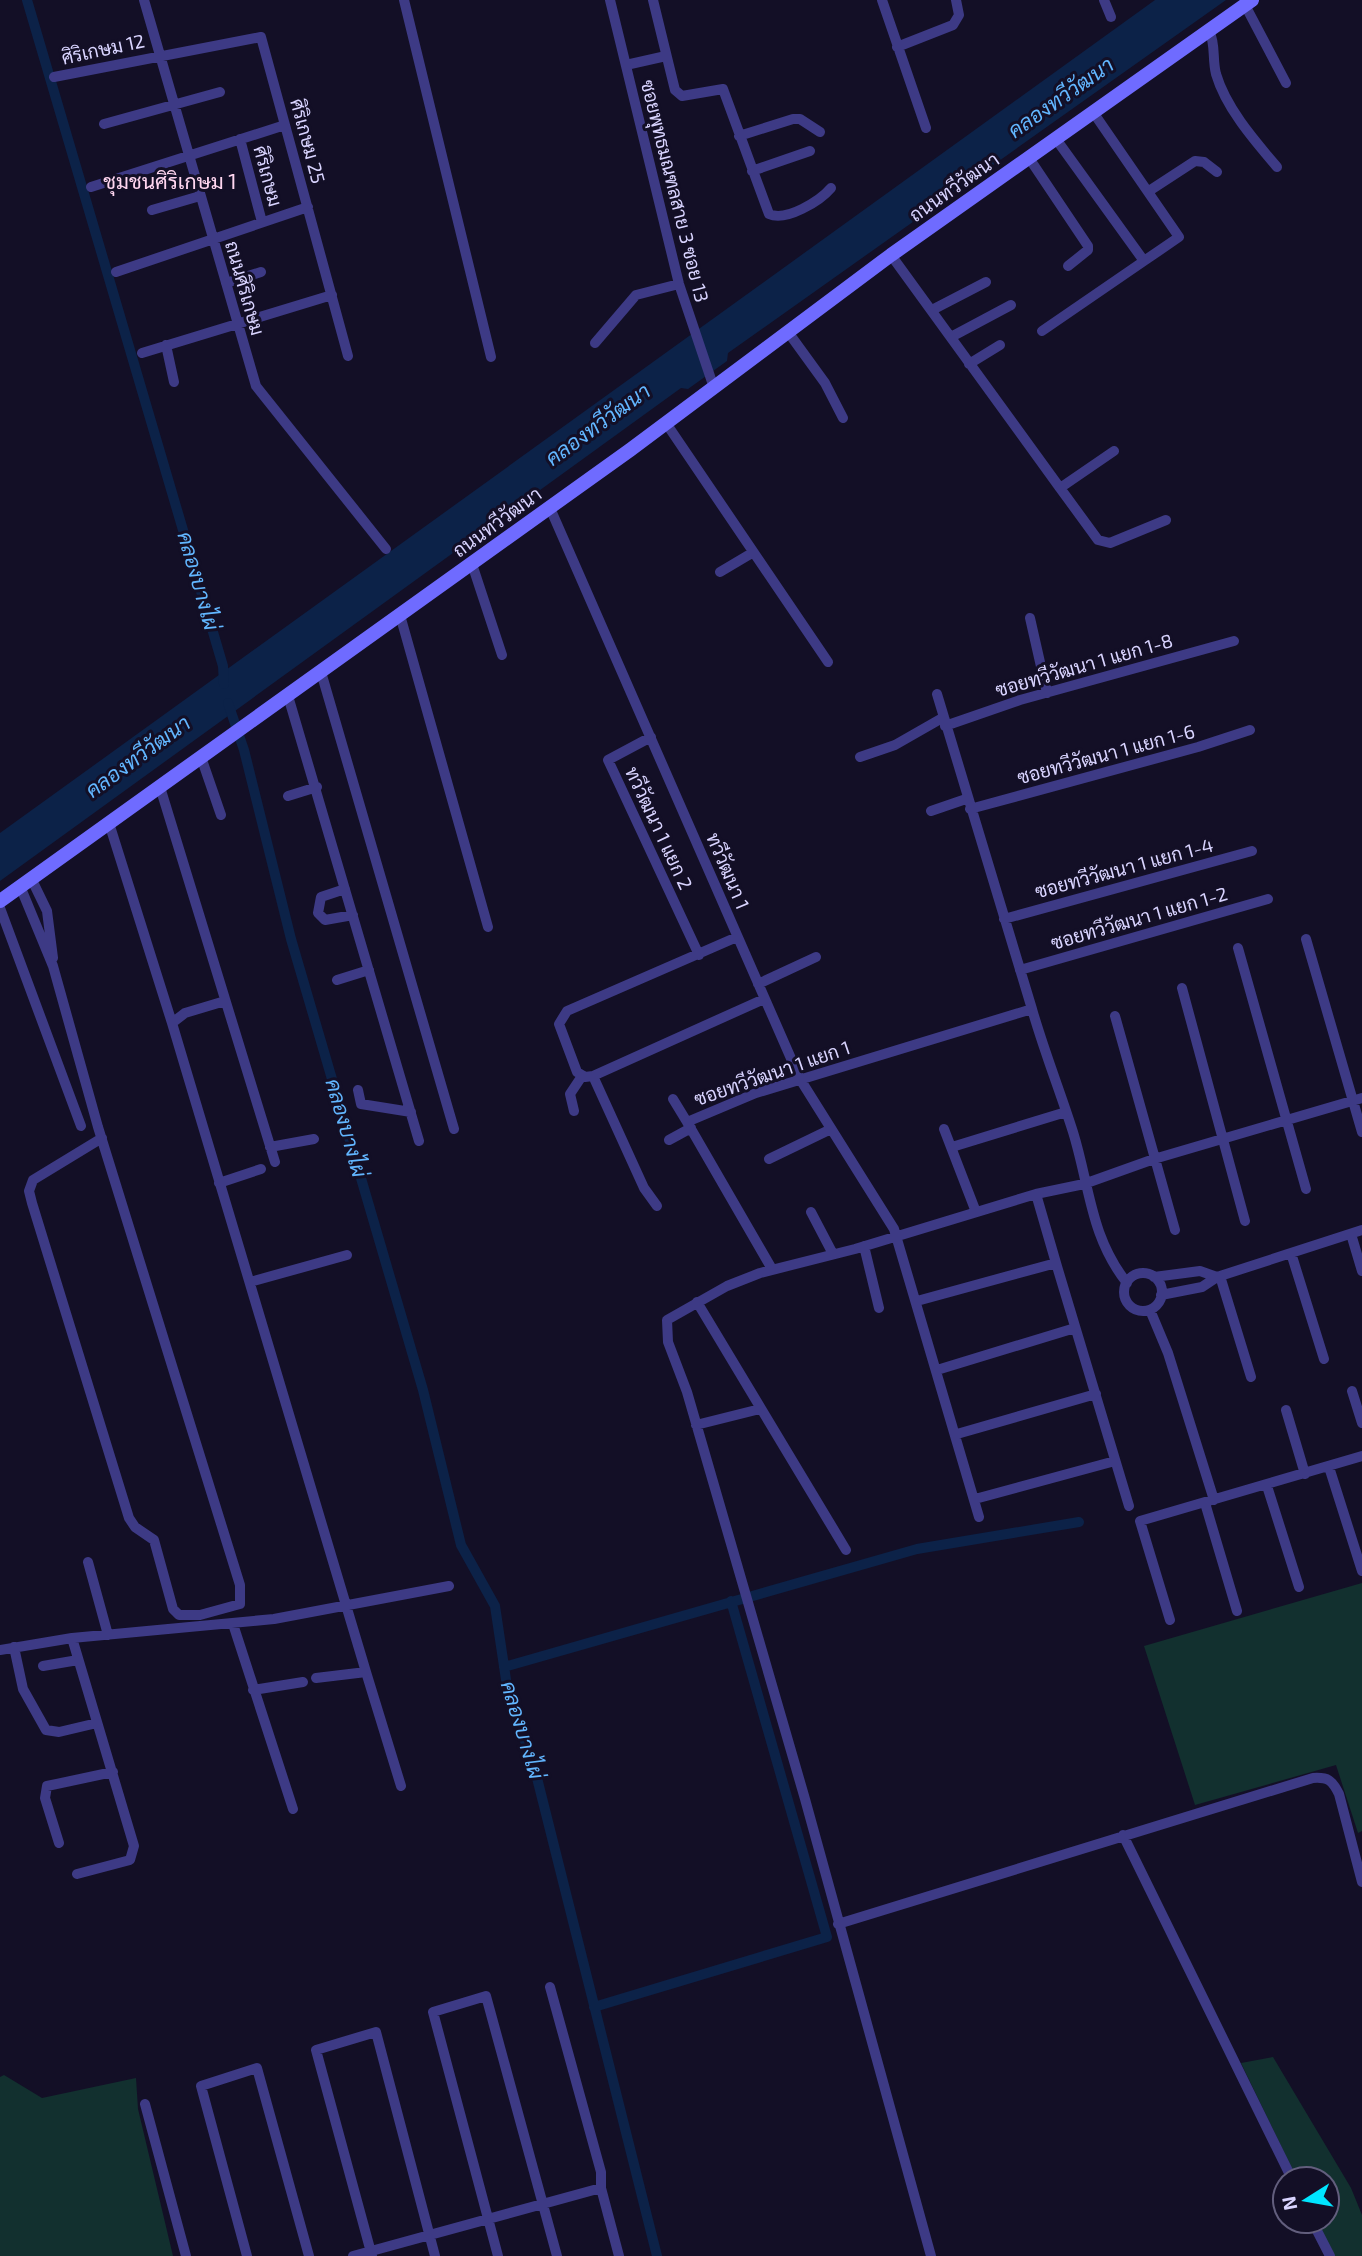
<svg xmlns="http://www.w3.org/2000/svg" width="1362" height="2256" font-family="'Exo 2',Sarabun,sans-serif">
<rect width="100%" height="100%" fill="#130f26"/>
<path fill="#12302f" d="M1362,1583V1831L1358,1833L1336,1765L1195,1805L1144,1646Z
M1273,2057L1351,2188L1362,2215V2256H1334L1317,2221H1327V2179H1297L1241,2063Z
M4,2075L42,2098L136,2078L138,2109L173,2256H0V2077Z"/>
<path fill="#0c2248" d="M1155,0H1226L728,353L727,361L688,389L681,388L0,881V833Z"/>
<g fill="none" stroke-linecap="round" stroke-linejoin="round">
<path stroke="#0c2248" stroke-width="10" d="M27,0L223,666L224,684
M228,703L244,750L291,939L423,1390L461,1545L495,1606L508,1693L534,1766L657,2256
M504,1667L917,1549L1079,1522
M594,2007L827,1937L731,1601"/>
<path stroke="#3d3a85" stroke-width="10" d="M144,0L256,386L386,549
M404,0L491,357
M610,0L679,284L714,388
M653,0L675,90L682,96L723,89L769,214C786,222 820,201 831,188
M882,0L926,128
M1104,0L1111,17
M1245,5L1286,83
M1209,30C1216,45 1212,58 1216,74C1226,108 1254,140 1277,167
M897,47L953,25L959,15L956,0
M626,65L666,56
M54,77L261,37L348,356
M1093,112L1179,237L1144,261
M104,124L220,92
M739,136L793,119H800L820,132
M240,139L262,222
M1029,158L1088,246V250L1068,266
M752,171L810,151
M91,187L285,125
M1149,191L1195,161L1204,162L1217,172
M152,210L200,196
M891,255L1060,488
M116,272L308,207
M226,283L261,272
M932,310L986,282
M1042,331L1144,261L1056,139
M788,332L825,383L843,418
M951,337L1011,305
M595,343L636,295L679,284
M166,345L174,382
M142,353L332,295
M969,364L1000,345
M666,423L828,662
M1114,451L1060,488L1098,540L1110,543L1166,520
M550,508L800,1079L894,1229L979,1517
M472,564L502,655
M720,572L752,553
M400,615L488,927
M1030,618L1047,693
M321,672L454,1129
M288,696L419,1141
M945,726L1020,700L1234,641
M651,737L608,760L699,955
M201,757L221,815
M860,757L895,745L944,717
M160,787L275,1162
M288,796L317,787
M970,809L1198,747L1250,730
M931,811L966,799
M109,823L172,1023L366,1672L316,1678
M31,878L47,911L53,958
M20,886L53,966L98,1127L240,1585V1604L200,1615H179L173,1609L154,1540L135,1527L129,1518L32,1203L29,1191L33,1180L102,1138
M345,889L321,897L318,913L325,920L353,915
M0,908L81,1126
M1004,919L1252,851
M1306,939L1362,1132
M1238,948L1306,1189
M1020,970L1268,899
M337,980L369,970
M758,984L816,957
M1182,988L1245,1221
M1032,1009C1044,1051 1060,1091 1073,1132C1090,1187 1090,1236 1127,1283
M1115,1016L1175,1230
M172,1023L185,1013L225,1001
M593,1076L764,999
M358,1090L361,1104L411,1112
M673,1099L687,1122
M574,1111L570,1094L582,1076
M944,1129L976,1212
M669,1140L691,1128
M270,1147L314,1139
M952,1147L1066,1112
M769,1159L829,1130
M219,1183L261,1169
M1036,1194L1056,1263
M657,1206L644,1188L593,1076L585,1077L577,1072L559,1024L567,1011L737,937
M811,1212L833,1254
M1351,1234L1362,1271
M864,1246L879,1308
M1291,1253L1324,1359
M772,1269L687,1122L756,1093L1032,1009L937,694
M1124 1292a19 19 0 1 1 38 0a19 19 0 1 1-38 0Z
M1220,1276L1251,1377
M1154,1277L1200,1271L1217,1277L1202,1287L1161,1295
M1217,1277L1362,1230
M250,1282L347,1255
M917,1301L1056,1263L1129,1506
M697,1302L846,1550
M1150,1310L1168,1353L1214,1500
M937,1370L1075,1328
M1352,1391L1362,1423
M1286,1410L1305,1474
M696,1425L760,1409
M957,1434L1096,1394
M1329,1467L1362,1571
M1267,1486L1299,1587
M975,1499L1115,1461
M1205,1503L1237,1611
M88,1562L108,1635
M1170,1620L1140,1521L1362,1456
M233,1624L293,1809
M72,1638L134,1846L130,1860L77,1874
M14,1647L23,1689L46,1730L59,1732L97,1723
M0,1650L72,1638L274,1619L449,1586
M43,1666L78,1660
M366,1672L401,1786
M253,1690L303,1682
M1123,1835L1292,2179
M59,1843L45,1798L47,1786L113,1772
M838,1924L1313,1778C1328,1777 1332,1780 1339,1794L1362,1882
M145,2104L186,2256
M601,2188L619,2256
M1312,2221L1330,2256
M247,2256L201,2086L257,2068L309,2256
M353,2256L601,2188V2172L550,1987
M372,2256L316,2050L376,2032L435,2256
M498,2256L433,2012L486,1996L557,2256
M931,2256L805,1799L687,1392L668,1342L667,1320L727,1286L760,1273L855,1249L1036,1194L1084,1184L1154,1159L1362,1098"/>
<path stroke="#6f6bff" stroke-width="14" d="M0,901L630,450L891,255L1252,0"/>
</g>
<g text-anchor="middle" stroke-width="6" stroke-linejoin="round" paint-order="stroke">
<g font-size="19" fill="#d9d4ff" stroke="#130f26">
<text transform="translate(103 49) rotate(-12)" y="7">ศิริเกษม 12</text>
<text transform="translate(308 141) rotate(75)" y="7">ศิริเกษม 25</text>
<text transform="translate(268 176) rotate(75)" y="7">ศิริเกษม</text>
<text transform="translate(954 187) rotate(-35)" y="7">ถนนทวีวัฒนา</text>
<text transform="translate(675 191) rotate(76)" y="7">ซอยพุทธมณฑลสาย 3 ซอย 13</text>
<text transform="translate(245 288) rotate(74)" y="7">ถนนศิริเกษม</text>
<text transform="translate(497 522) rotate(-36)" y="7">ถนนทวีวัฒนา</text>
<text transform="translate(1084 665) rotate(-16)" y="7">ซอยทวีวัฒนา 1 แยก 1-8</text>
<text transform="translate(1106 754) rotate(-15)" y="7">ซอยทวีวัฒนา 1 แยก 1-6</text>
<text transform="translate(659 828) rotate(65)" y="7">ทวีวัฒนา 1 แยก 2</text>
<text transform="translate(1124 868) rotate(-15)" y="7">ซอยทวีวัฒนา 1 แยก 1-4</text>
<text transform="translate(728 871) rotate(67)" y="7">ทวีวัฒนา 1</text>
<text transform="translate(1139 918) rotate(-16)" y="7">ซอยทวีวัฒนา 1 แยก 1-2</text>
<text transform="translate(772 1073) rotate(-19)" y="7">ซอยทวีวัฒนา 1 แยก 1</text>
</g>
<g font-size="21" font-style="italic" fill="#62b6ff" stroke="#130f26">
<text transform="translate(1061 98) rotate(-35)" y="7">คลองทวีวัฒนา</text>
<text transform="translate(598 425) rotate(-36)" y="7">คลองทวีวัฒนา</text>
<text transform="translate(198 581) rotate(74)" y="7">คลองบางไผ่</text>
<text transform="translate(138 757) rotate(-36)" y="7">คลองทวีวัฒนา</text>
<text transform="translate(346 1128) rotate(74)" y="7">คลองบางไผ่</text>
<text transform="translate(522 1730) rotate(73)" y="7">คลองบางไผ่</text>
</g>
<g font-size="21" fill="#ffd6f0" stroke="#130f26">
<text x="170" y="189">ชุมชนศิริเกษม 1</text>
</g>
</g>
<g transform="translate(1306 2200) rotate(259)"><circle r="33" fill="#130f26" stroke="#625e7d" stroke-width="2"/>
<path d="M0-5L12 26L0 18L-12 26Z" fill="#00e5ff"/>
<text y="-10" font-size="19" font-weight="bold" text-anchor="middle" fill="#d9d4ff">N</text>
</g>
</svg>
